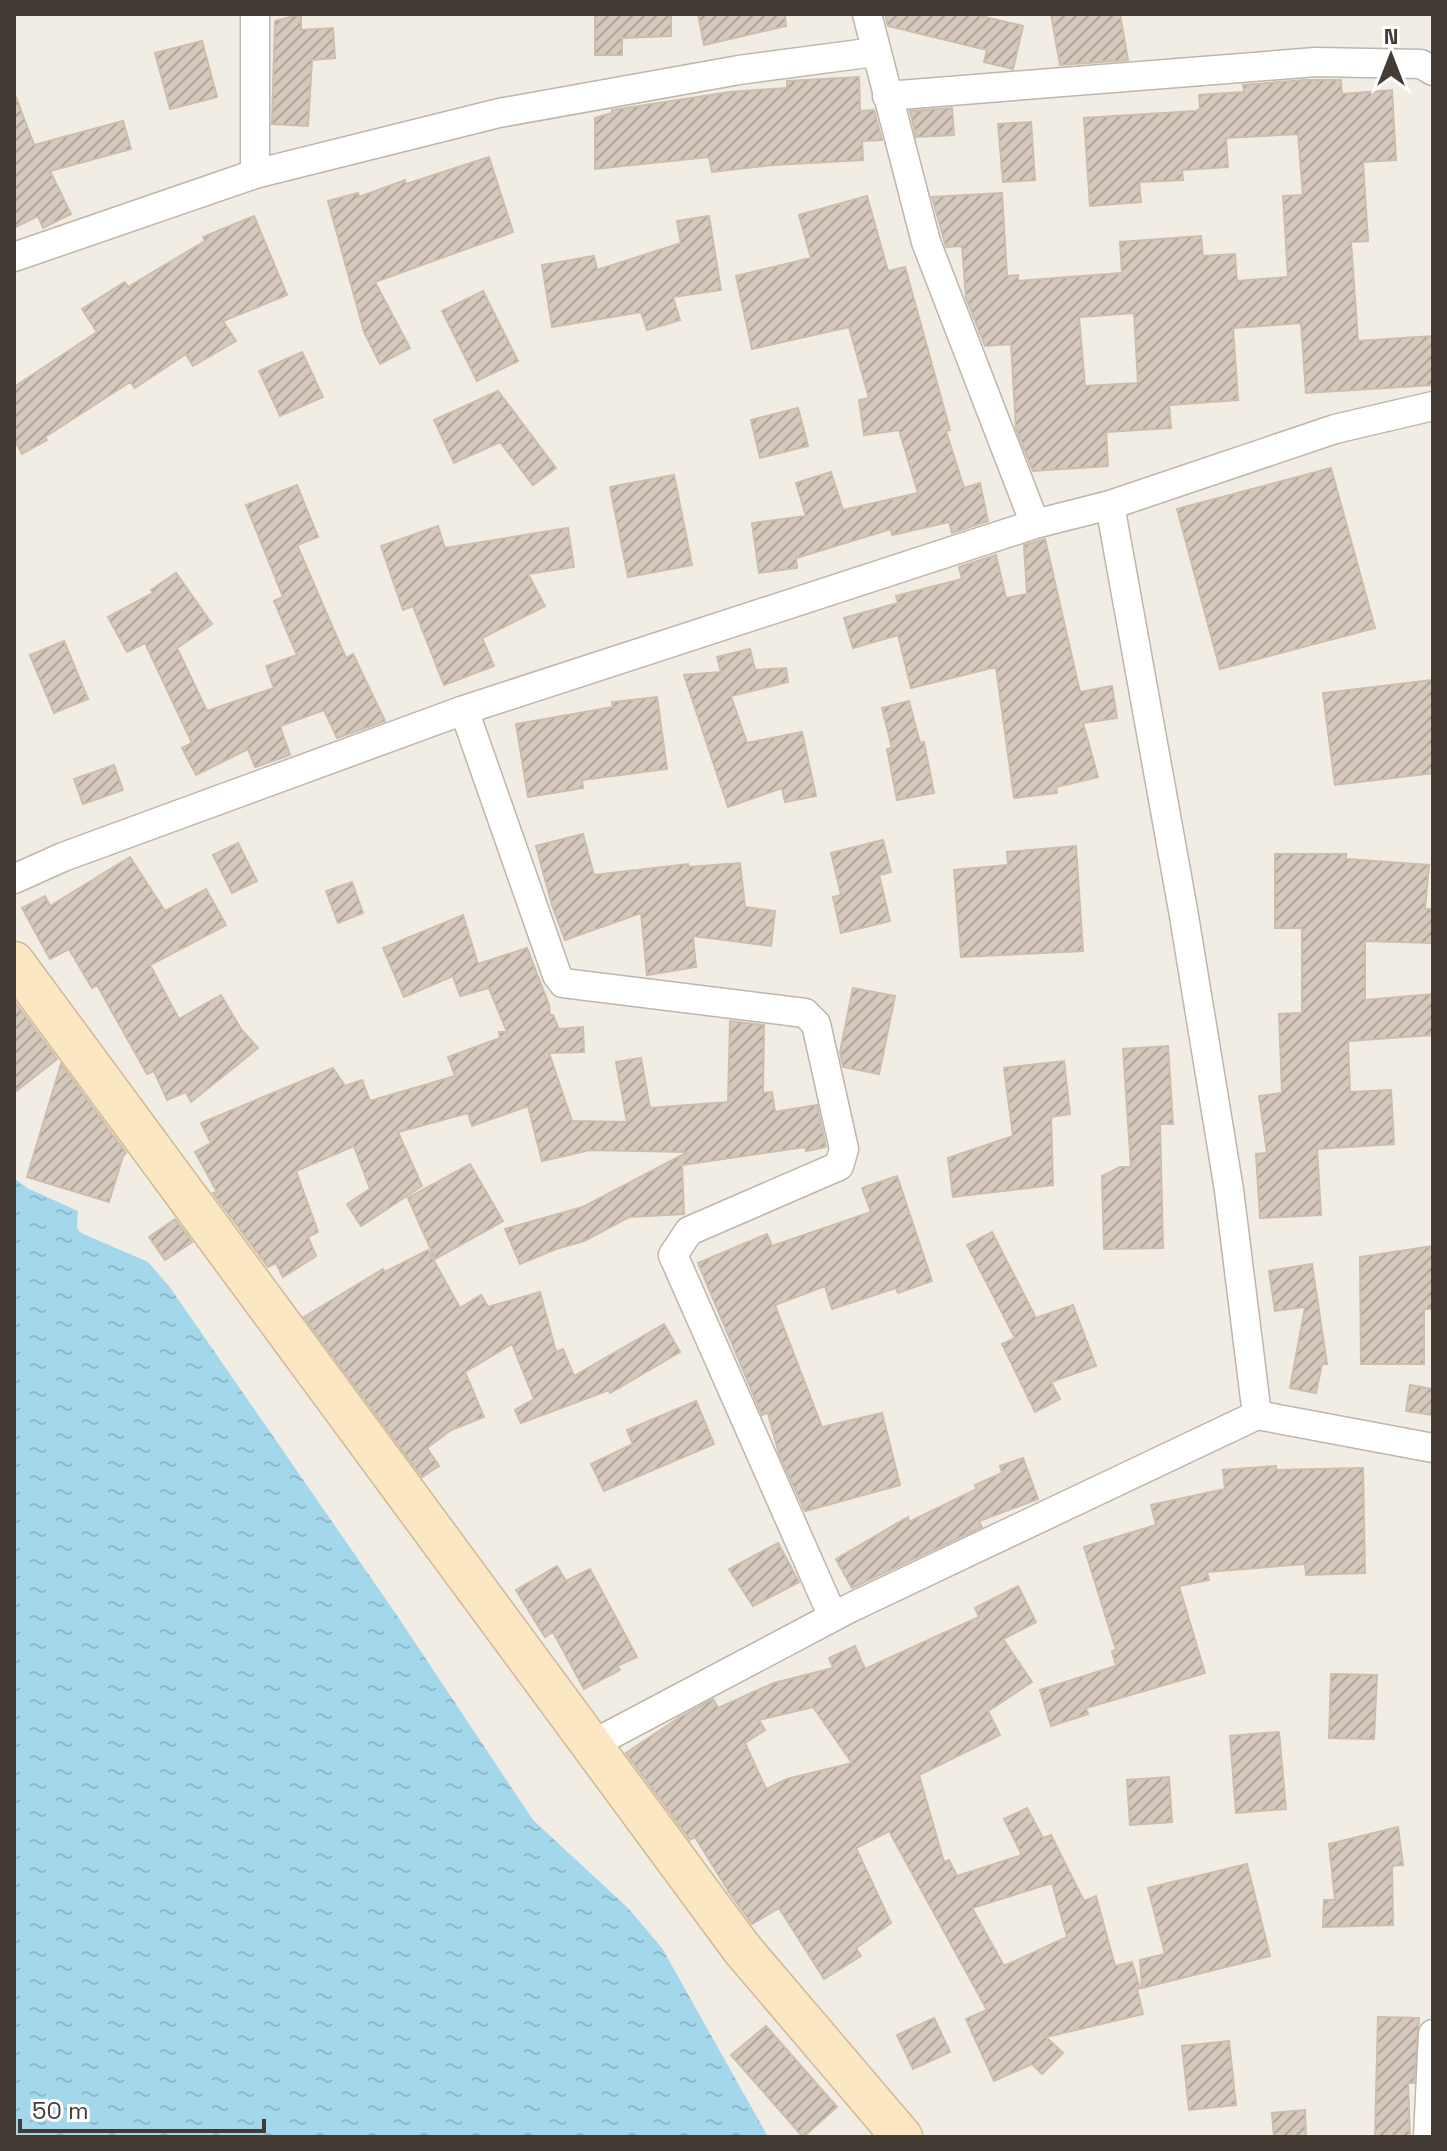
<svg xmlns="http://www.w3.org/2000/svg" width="1447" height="2151" font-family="'Space Grotesk',sans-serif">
<defs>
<pattern id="water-ripples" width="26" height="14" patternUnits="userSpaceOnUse" patternTransform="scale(2)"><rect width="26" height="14" fill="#a2d7ec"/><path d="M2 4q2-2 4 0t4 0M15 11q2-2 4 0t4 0" fill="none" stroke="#8db9cb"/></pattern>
<pattern id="building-hatch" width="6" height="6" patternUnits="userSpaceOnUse" patternTransform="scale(2)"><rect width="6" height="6" fill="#d5c9bd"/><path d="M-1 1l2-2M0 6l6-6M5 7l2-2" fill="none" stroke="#aea49a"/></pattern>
</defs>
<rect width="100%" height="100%" fill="#f1ece4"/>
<path fill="url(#water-ripples)" d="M14,1178L27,1188L78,1211L77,1228L81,1233L148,1262L169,1286L396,1614L533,1820L628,1908L662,1948L768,2137H14Z"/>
<path fill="url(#building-hatch)" stroke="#cdbdad" stroke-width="2" fill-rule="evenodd" d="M301,14V30L333,28L335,58L312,60L308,126L272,124L275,21Z
M595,14H671V36L622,38V55H595Z
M698,14H785L786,26L704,45Z
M885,14H972L1023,26L1013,69L984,62L987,50L888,26Z
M1051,14H1120L1128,60L1060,65Z
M202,41L217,97L170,109L155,53Z
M859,77L860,111L874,110L882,140L862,141L863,160L773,165L712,172L709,157L595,169V118L612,113V110L730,92L787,88V81Z
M1305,80H1341L1342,94L1392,90L1396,160L1363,162L1368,241L1351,242L1358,341L1433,336V385L1306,393L1301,323L1233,328L1238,400L1169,405L1171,428L1106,432L1108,466L1033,471L1016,429L1011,344L985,346L966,298L962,246L946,247L932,197L1002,193L1007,276L1018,275V281L1122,273L1120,242L1201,236L1203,256L1235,254L1237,281L1288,277L1283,196L1303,195L1298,134L1226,138L1228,167L1182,170L1183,180L1139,182L1141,202L1090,206L1084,118L1196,111L1200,109L1199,95L1244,92L1243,85ZM1134,313L1138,383L1085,386L1079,317Z
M16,97L34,145L123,121L131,149L50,171L71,214L43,228L38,216L14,228V98Z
M952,108L954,135L916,137L910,111Z
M1031,122L1035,180L1003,182L998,124Z
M489,157L513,232L375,282L410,348L380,364L364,332L328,201L358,193L359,197L405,180L406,184Z
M867,196L888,271L905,267L950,430L946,431L964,488L980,483L988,521L952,533L949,522L892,535L891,529L796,558L797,568L759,573L752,523L806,516L796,483L831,472L843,510L918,493L899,430L864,435L859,400L869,398L849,327L752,349L736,276L811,258L799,215Z
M254,216L287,295L223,321L236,341L193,366L186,354L135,388L130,382L45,437L47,440L22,454L14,439V387L97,332L82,309L125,282L128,287L205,241L203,237Z
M709,216L721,290L673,297L680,320L647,330L641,312L552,327L542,265L594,256L597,270L681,243L677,221Z
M483,291L518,361L477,381L442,311Z
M302,352L323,397L280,416L259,371Z
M498,391L556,468L533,485L500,442L454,463L434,420Z
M798,408L808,446L760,458L751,420Z
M1331,468L1375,628L1220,669L1177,509Z
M674,475L692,565L628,577L610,487Z
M297,485L318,537L297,545L346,658L353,654L385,721L337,738L324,710L280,726L290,755L255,767L248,749L196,775L182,748L192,743L145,643L127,652L108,617L153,593L151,590L176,573L212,624L177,648L207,711L274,688L266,666L297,655L274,601L283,597L246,505Z
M438,526L445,548L568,528L574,567L528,574L545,606L482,638L494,666L444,685L413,606L403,610L381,546Z
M1045,539L1080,692L1112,686L1117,718L1083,723L1098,777L1056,787L1057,793L1014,798L996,667L911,688L898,635L853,648L844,618L898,603L896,596L962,579L959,567L996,555L1006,598L1027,594L1024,545Z
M64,641L88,699L54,713L30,655Z
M750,649L755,670L786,668L788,682L731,696L747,743L802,732L816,796L785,802L782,788L728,807L684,675L721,672L717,657Z
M1433,680V773L1335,785L1323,693Z
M657,697L667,769L582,780L583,788L528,797L516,724L613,707L612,702Z
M909,701L920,743L924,742L934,793L897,800L887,749L892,748L882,708Z
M114,765L123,790L83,804L74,779Z
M583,834L594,875L688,864V867L740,863L745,907L775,911L771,946L693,936L696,967L647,975L641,913L565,940L552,905L536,846Z
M883,840L891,872L879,875L890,921L841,933L833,897L841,895L831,853Z
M238,843L257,881L232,893L213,855Z
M1076,846L1083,951L961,957L954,870L1008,865L1007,852Z
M1275,854H1346V859L1429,865L1425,909H1433V943L1365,941V1000L1433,994V1035L1348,1041L1350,1092L1391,1090L1394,1144L1317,1149L1321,1215L1260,1218L1256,1154L1267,1153L1259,1096L1282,1093L1279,1014L1302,1013V928H1275Z
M130,857L165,911L206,889L226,925L150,965L179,1019L221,995L241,1029L258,1048L191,1102L186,1092L167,1100L154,1071L147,1074L97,985L92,988L69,949L50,959L22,908L45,896L50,906Z
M352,882L363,913L338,923L326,891Z
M463,915L478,964L527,948L549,1005L550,1015H553L559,1029L583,1027L584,1052L549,1053L572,1121L627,1122L616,1062L641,1058L650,1108L728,1102L730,1021L764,1025L763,1093L772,1092L775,1112L817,1105L826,1147L806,1151L805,1147L682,1165L684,1214L629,1217L584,1241L556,1249L520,1264L505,1229L583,1207L688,1152L590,1150L542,1161L528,1106L472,1126L468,1113L398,1132L422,1186L361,1226L347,1204L370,1189L354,1146L296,1171L318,1232L308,1237L316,1256L283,1277L276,1263L268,1267L213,1193L217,1192L195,1152L211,1143L201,1123L333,1068L345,1086L362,1080L370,1101L455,1076L448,1057L500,1038L499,1032H507L489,988L460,996L453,976L404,997L383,948Z
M853,988L895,996L879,1074L843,1067L840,1052Z
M14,1001L57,1059L14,1093Z
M1168,1046L1173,1124H1160L1163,1248L1104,1249L1102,1176L1120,1167H1131L1123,1049Z
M1064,1061L1070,1114L1051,1117L1053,1185L953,1197L948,1158L1013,1136L1004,1068Z
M61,1064L126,1153L123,1156L109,1202L27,1177Z
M470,1164L503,1221L435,1259L408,1198Z
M897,1176L932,1281L898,1293L896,1288L832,1309L825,1286L775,1305L822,1427L882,1413L900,1485L805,1511L779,1454L768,1413L762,1415L698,1263L767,1234L772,1246L871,1212L862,1188Z
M175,1219L192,1242L165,1260L149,1237Z
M992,1232L1036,1318L1073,1305L1096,1366L1051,1382L1060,1399L1035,1412L1002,1344L1015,1338L967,1245Z
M1433,1246V1309H1424V1364H1361L1360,1257Z
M428,1250L460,1308L481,1295L488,1307L540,1292L556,1352L563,1349L574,1376L664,1324L680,1352L610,1393L609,1390L521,1423L515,1410L534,1399L512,1344L465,1372L484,1417L451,1430L427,1448L439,1466L422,1477L304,1317L383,1269L385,1272Z
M1312,1264L1327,1364H1322L1316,1393L1290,1388L1305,1307L1275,1311L1269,1271Z
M1410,1385L1433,1389V1415L1406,1411Z
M696,1401L714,1444L604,1491L591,1464L633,1444L627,1430Z
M1023,1458L1038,1499L979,1521L982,1527L852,1588L836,1559L908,1517L909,1522L977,1489L975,1485L1002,1473L1000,1466Z
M1276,1466V1470L1363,1468L1365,1573L1306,1575L1305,1564L1207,1572L1209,1580L1179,1586L1205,1673L1086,1708L1088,1714L1051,1726L1040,1690L1116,1666L1112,1651L1116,1650L1084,1547L1156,1525L1151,1505L1225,1489L1223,1470Z
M778,1543L799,1582L753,1606L729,1569Z
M557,1566L566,1581L590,1569L637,1657L617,1666L620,1670L584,1689L553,1632L545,1637L516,1590Z
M1018,1586L1036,1622L1003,1639L1032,1682L988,1711L1000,1735L919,1775L944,1862L949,1860L957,1876L1022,1855L1004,1819L1027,1808L1043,1838L1051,1835L1084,1901L1096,1896L1115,1966L1132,1962L1140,1988L1137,1989L1143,2014L1046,2037L1063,2053L1042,2074L1032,2064L994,2081L966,2019L987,2010L889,1831L856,1848L891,1923L856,1948L861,1956L824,1979L779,1908L752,1924L729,1892L695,1837L690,1840L626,1753L680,1717L713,1699L718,1708L774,1683L833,1668L829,1658L855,1646L865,1669L979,1617L975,1608ZM813,1707L852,1763L787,1779L766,1789L745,1743L765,1730L759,1720ZM1052,1883L1067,1937L1004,1966L972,1908Z
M1331,1674L1377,1675L1374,1739L1329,1738Z
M1279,1732L1286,1809L1236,1813L1230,1736Z
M1169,1777L1172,1822L1130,1825L1127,1780Z
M1398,1827L1403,1865L1392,1866L1393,1925L1323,1927L1324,1900H1335L1329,1844Z
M1247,1864L1270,1956L1142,1988L1140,1960L1165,1954L1148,1888Z
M1378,2017L1419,2018L1414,2083H1408L1410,2137H1375Z
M934,2018L950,2052L913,2069L897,2035Z
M766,2026L837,2107L803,2137L731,2055Z
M1229,2041L1236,2105L1189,2110L1182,2046Z
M1305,2110L1306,2137H1274L1272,2113Z"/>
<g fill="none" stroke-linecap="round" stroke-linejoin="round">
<defs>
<path id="street" d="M255,14V174
M867,14L926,242L1035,524
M887,96L1316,62L1421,64L1433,71
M14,257L255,174L499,113L739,70L875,52
M1110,505L1183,910L1229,1190L1257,1415
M464,710L557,975L563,983L805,1013L816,1024L844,1149L839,1166L689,1231L673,1255L833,1617
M14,879L63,857L464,710L1035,524L1110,505L1335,429L1433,406
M593,1744L850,1608L1257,1415L1433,1448
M1428,2137L1433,2034"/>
<path id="secondary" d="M14,962L742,1949L902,2137"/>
</defs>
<use href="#street" stroke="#bfb5aa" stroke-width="31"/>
<use href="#secondary" stroke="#d0b995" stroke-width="43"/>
<use href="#street" stroke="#fff" stroke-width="28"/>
<use href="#secondary" stroke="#fce7c3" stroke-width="40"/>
</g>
<rect width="1447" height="2151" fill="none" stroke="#433b34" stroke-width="32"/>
<g transform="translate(1391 56)" stroke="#ffffff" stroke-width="6" paint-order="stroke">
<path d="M0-6L14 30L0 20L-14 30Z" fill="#433b34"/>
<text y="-12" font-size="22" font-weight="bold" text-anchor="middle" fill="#433b34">N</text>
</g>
<path d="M20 2119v12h244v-12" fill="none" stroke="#433b34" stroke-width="4"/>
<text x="32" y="2119" font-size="24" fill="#433b34" stroke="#ffffff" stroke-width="6" paint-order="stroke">50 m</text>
</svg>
